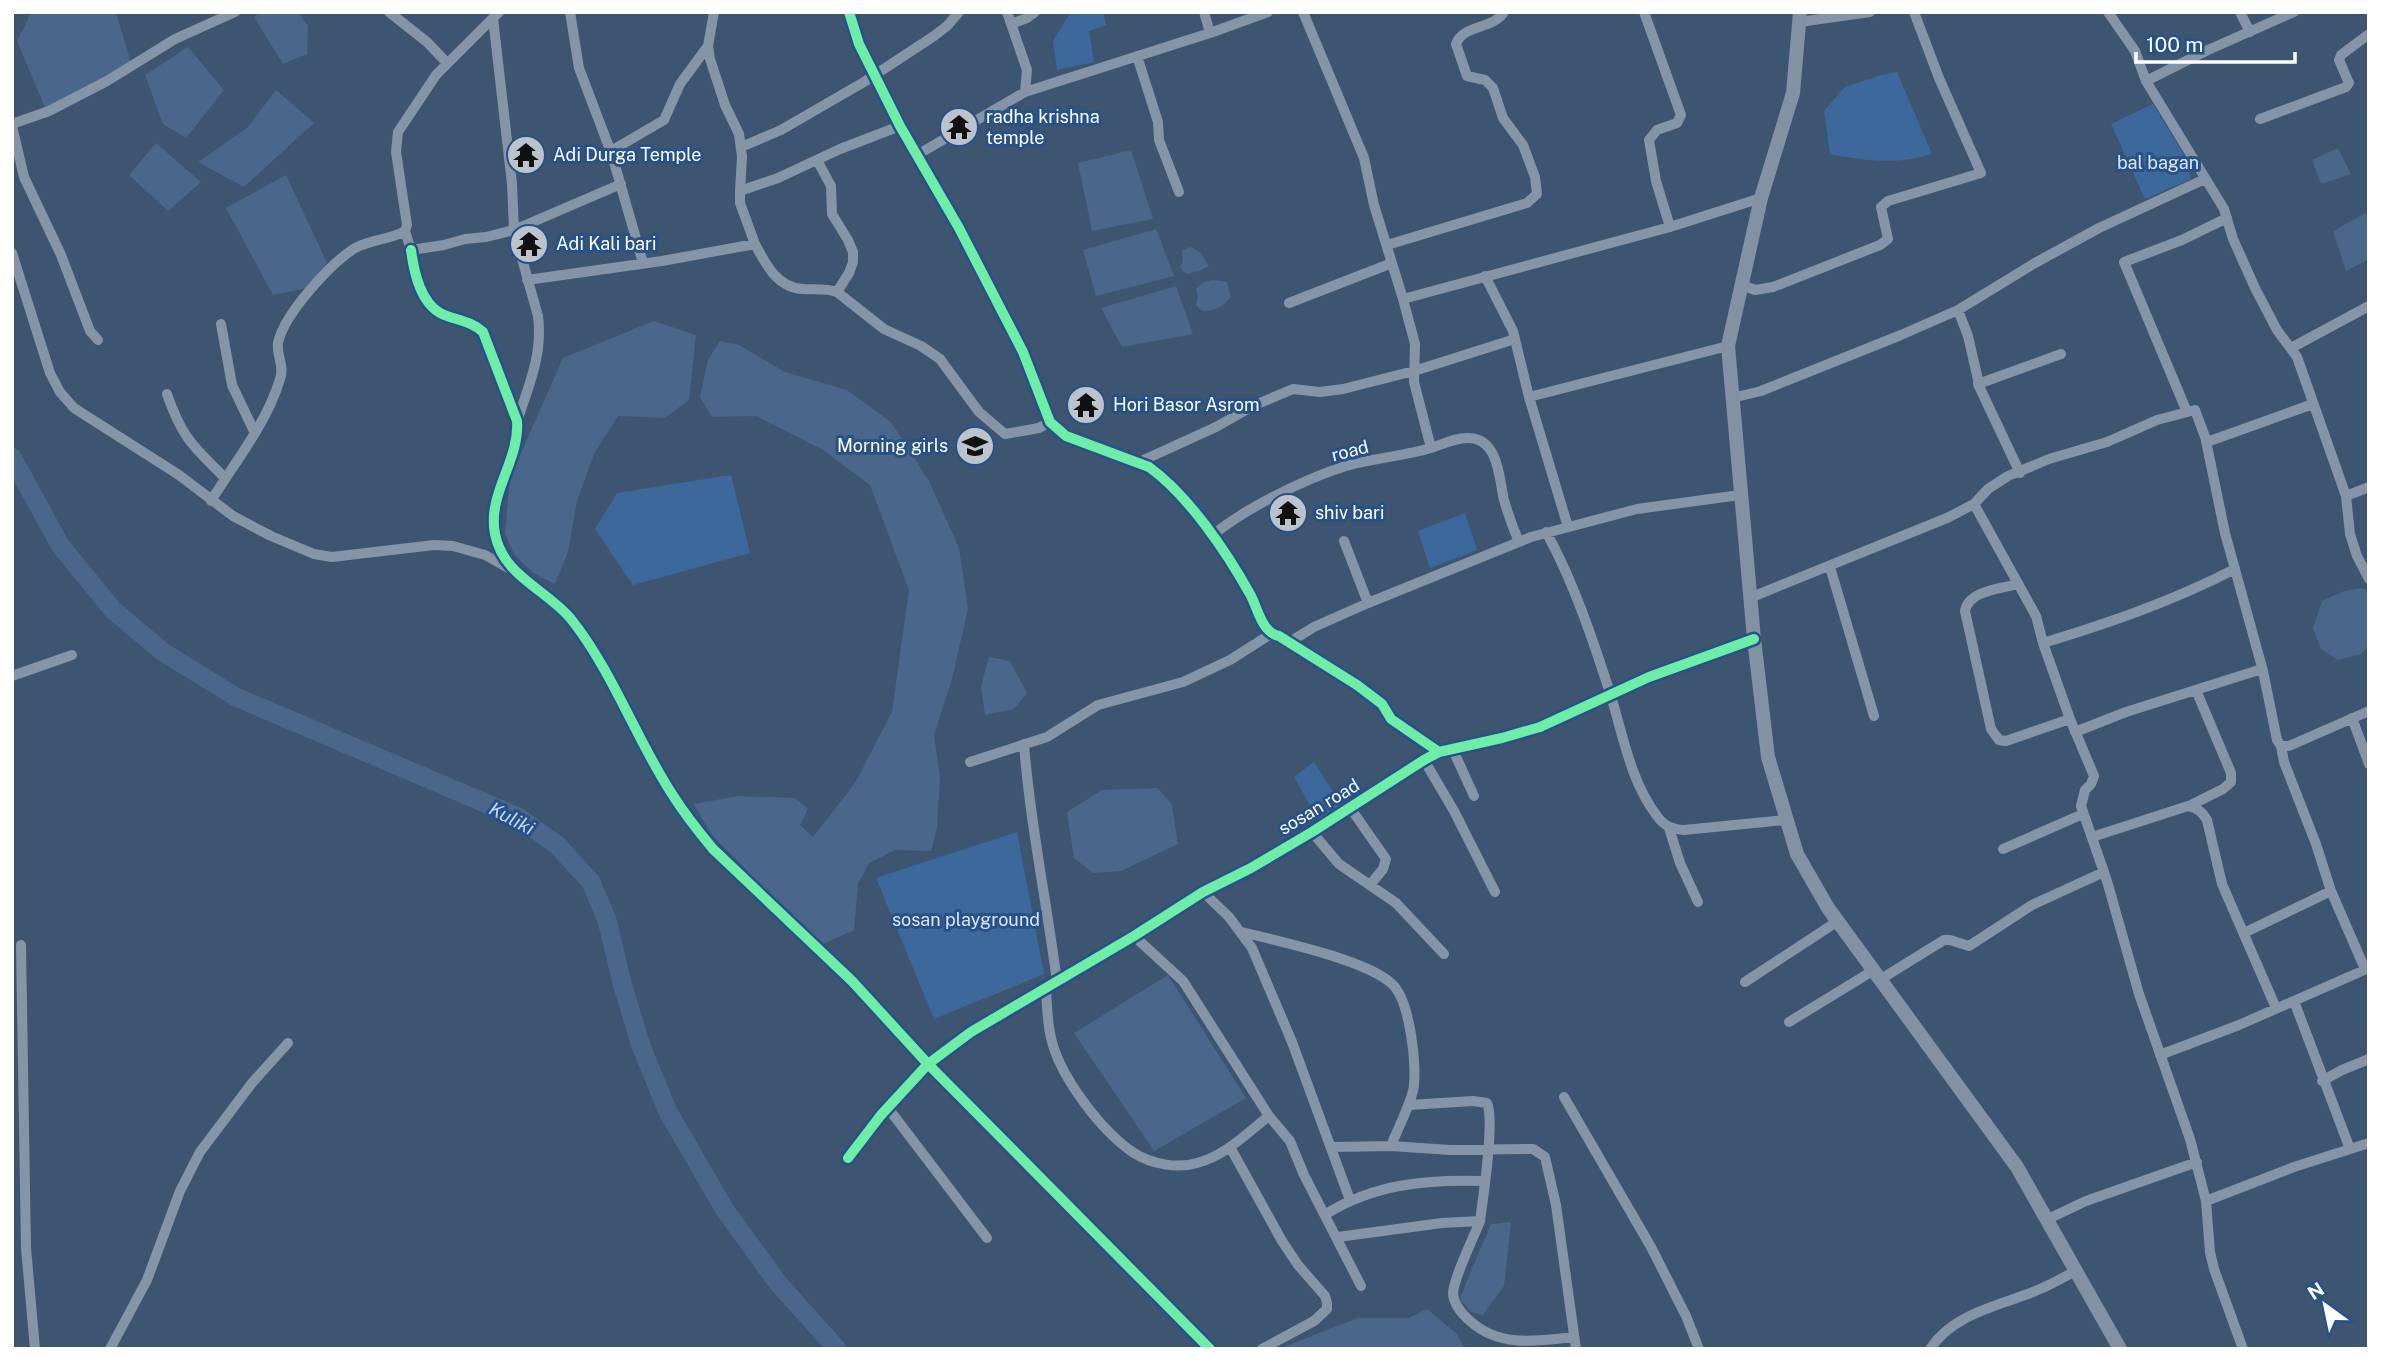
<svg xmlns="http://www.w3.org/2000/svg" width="2381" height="1361" font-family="'Public Sans',sans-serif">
<rect width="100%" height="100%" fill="#3e5571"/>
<path fill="#3d689c" d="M1071,12H1103L1106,25L1089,31L1094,62L1057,70L1053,41Z
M1897,72L1932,154C1895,165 1867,161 1830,154L1824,111L1845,87L1881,75Z
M2153,104L2183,153L2191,179L2145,199L2111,124Z
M731,475L750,553L633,585L595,529L617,493Z
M1465,513L1477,550L1430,568L1418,531Z
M1314,762L1343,807L1320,823L1294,777Z
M1017,832L1044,974L934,1019L876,878Z"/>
<path fill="#4a668a" d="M36,12H116L132,66L46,110L17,41L30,15Z
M262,12H298L308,26L307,54L283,64L254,17Z
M188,47L224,90L186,138L163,124L145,75Z
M276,90L314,123L244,187L198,162L247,128Z
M156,143L201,182L168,211L129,175Z
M2338,148L2351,174L2321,184L2312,160Z
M1131,150L1153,219L1092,231L1078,163Z
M286,175L327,263L307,288L273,295L226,208Z
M2366,213L2369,219V259L2346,271L2333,231Z
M1156,229L1174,276L1096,296L1083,250Z
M1191,247L1201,253L1209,266L1199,271L1187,274L1180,268L1183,259L1182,250Z
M1213,280L1227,282L1231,297C1222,307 1216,311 1202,311L1196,305L1198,297L1196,289L1203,282Z
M1176,286L1193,334L1122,347L1101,308Z
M654,321L696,335L689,400L665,418L618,416L594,454L577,501L568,552L555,584L533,573L514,554L505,533L510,478L563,358Z
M720,341L739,345L785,372L847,390L891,422L929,481L959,548L968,609L952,679L934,735L940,778L937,828L931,851L895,850L869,863L858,884L854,930L823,944L790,915L711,834L694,804L738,796L795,798L808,809L800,825L813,837L855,783L892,712L909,590L870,485L823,450L756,416L712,417L700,397L708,360Z
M2362,588L2369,591V646L2361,654L2338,660L2321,649L2313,628L2322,601L2344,591Z
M989,657L1010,661L1027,693L1014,709L985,715L981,686Z
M1158,788L1172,805L1178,844L1121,871L1093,873L1074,858L1067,812L1102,790Z
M1168,975L1246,1098L1154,1151L1074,1033Z
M1511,1222L1504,1286L1483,1315L1471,1312L1461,1301V1295L1491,1224Z
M1427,1309L1457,1334L1465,1349H1278L1358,1318H1409Z"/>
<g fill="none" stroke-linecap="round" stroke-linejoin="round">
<path stroke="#4a668a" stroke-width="19" d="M12,457L60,545L113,610L163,652L236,697L518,817L557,845L591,882L607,920L622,983L641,1046L668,1112L725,1210L778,1283L837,1349"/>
<path stroke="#8594a7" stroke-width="10" d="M389,12L427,42L447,63
M570,12L579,68L612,155
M714,12L708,46L710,59L725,105L739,134L742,157L740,191
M849,12L859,44L900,126L959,228L1023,352L1050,422L1066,436L1149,467C1188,495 1226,551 1250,594C1258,608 1261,632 1279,636L1357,685L1382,704L1391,719L1439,752
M1007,12L1027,70L1025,92
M1204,12L1210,33
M1303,12L1364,158L1374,205L1403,299L1670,227L1761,198
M1644,12L1681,115L1677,123L1657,130L1649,140L1656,181L1670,227
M2108,12L2135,51L2146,81L2224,209L2233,239L2255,288L2277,330L2297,357L2346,496L2350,534L2357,556L2369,579
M2240,12L2250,32
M493,18L512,184L514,230L538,316C543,353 529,386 517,421
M1799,22L1870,12
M1011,24L1027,18L1035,12
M1137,56L1158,122L1159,140L1179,192
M2146,81L2208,50L2294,12
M2260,119L2346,87L2349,83L2339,60L2341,55L2369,34
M12,124L49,111L107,81L175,39L235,12
M12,126L24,177L61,255L90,331L98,340
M741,147L781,130L864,82L934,36L947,26L959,12
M917,155L1025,92L1210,33L1268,12
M817,160L831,186L832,214L848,240L853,252V262L849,273L837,292
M405,231L411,250L444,245L465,239L486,237L514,230L621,184
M755,244L740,203V191L778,178L840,149L900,126
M1387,245L1527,203L1537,194L1535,177L1523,145L1503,118L1493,88L1485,80L1467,76L1456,44C1463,24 1493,30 1504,12
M411,250C414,273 421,308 447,316C461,321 472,322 483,332L517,421C520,460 487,494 495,534C503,576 546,589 571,619C613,672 635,737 672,794C684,813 698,831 713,849L852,981L928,1064L1210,1349
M12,253L50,373L60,392L74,408L179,475L233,516L271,536L314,554L332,557L434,545L453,546L485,555L512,570
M643,263L612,155L616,148L664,120L680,84L708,46
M1485,276L1513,331L1529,397L1568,527
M527,280L662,261L755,244C765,263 777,288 803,289C815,290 825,288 837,292L884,329L921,346L940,359L979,412L1005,434L1039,428L1050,422
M1742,285L1755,290L1773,287L1880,245L1888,239L1881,207L1888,201L1981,173L1939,78L1914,12
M1289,303L1392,263
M1958,310L1968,336L1979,384
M221,324L232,385L254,431
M2291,348L2369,306
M167,394C182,438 193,446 225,478
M1529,397L1728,346
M1732,398L1761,391L1901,335L1958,310L2035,263L2099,228L2205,179
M2187,412L2124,262L2182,240L2227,218
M2206,441L2225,533L2263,671L2277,740L2281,746H2289L2369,711
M1431,448C1443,444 1457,437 1469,438C1499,439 1499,479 1504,500C1508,514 1513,528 1519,542
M1137,463L1216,427L1253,406L1293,389L1320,392L1343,389L1414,371L1515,339
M2020,473L1978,384L2061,354
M2346,496L2369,487
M211,501C235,462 267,423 280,379C285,366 276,355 278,343C284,314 330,264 355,248C371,239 390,240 405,231L407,225L396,152L398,132L436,75L499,12
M1974,504L2036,616L2043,643L2070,719L2094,776L2091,784L2085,790L2081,806L2107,881L2139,994L2190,1139L2206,1201L2210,1252L2214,1269L2243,1349
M1546,532C1573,580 1594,643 1611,696C1623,736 1631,782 1657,816C1664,826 1672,829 1684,830L1786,820
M1212,536C1243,509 1307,478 1346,466C1374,458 1404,456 1431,448L1414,382L1415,344L1403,299
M1344,541L1368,603
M1830,567L1874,716
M2018,584C2001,589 1969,590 1965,611L1991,729L1999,740L2006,741L2070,719
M1752,597L1947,518L1974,504L1988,489L2008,476L2049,459L2107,442L2157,420L2195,410L2207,442L2313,404
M1288,643L1314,627L1368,603L1531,537L1637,509L1740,495
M2043,643C2109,623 2173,601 2235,569
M12,676L72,655
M2352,718L2369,764
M2075,732L2126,712L2262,669
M1024,744C1030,824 1047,903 1057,982
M1453,750L1474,796
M1424,760L1454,811L1495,892
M970,762L1047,737L1098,705L1183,682L1230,660L1271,634
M2189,806L2223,789L2231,782V773L2196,690
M1351,809L1386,859L1383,869L1370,885
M1669,828L1680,863L1698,902
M1312,832L1339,864L1396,903L1444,954
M2092,837L2188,806C2198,808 2202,812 2207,820L2222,884L2276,1008
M2003,849L2083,814
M2331,891L2365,969
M1203,892L1229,917L1252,948L1292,1042L1350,1200
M1242,932C1278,941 1367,960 1392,984C1410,1000 1418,1069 1413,1091C1408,1110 1398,1128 1391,1146
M2244,933L2331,891L2316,844L2284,762L2281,746
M1134,936L1183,981L1269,1116
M21,945L26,1248L35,1349
M1881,979L1944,940H1950L1969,946L2032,905L2104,872
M1745,982L1838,921
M1046,988C1047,1006 1047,1024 1052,1042C1062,1079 1102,1132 1134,1153C1151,1164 1178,1169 1197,1163C1225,1156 1247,1133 1269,1116L1290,1141L1304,1175L1361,1286
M2294,1001L2350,1149
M1789,1022L1874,970
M2160,1055L2239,1025L2369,968
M2322,1081L2342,1070L2369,1059
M1564,1097L1651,1247L1686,1316L1699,1349
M888,1108L987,1238
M1230,1147L1282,1241L1298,1265L1325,1296L1327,1303V1309L1314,1321L1262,1349
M1331,1147L1391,1146L1450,1150L1533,1149L1545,1157L1556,1205L1576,1349
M848,1158L881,1115L928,1064L971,1032L1134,936L1203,892L1251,868L1312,832L1424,760L1439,752L1502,738L1540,727L1649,677L1754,639
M2206,1201L2294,1167L2369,1143
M1326,1214C1374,1184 1428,1179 1484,1181
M2048,1219L2086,1201L2197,1162
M1480,1221C1474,1237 1453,1279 1453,1294C1454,1305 1462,1314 1470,1321C1500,1348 1537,1341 1574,1337
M1338,1237L1442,1223L1480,1221C1483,1198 1495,1121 1487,1103L1473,1101L1409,1105
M110,1349L147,1280L180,1191L200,1152L252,1083L288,1043
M1930,1349C1953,1314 1998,1306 2033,1292C2049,1286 2063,1278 2077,1270"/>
<path stroke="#8391a4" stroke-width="14" d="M1800,12L1793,93L1761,198L1728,346L1754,639L1768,757L1797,854L1828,908L2017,1167L2120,1349"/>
<defs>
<path id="cycleway" d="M849,12L859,44L900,126L959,228L1023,352L1050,422L1066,436L1149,467C1188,495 1226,551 1250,594C1258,608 1261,632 1279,636L1357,685L1382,704L1391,719L1439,752
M411,250C414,273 421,308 447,316C461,321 472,322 483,332L517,421C520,460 487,494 495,534C503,576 546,589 571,619C613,672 635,737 672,794C684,813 698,831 713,849L852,981L928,1064L1210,1349
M848,1158L881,1115L928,1064L971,1032L1134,936L1203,892L1251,868L1312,832L1424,760L1439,752L1502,738L1540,727L1649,677L1754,639"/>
</defs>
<use href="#cycleway" stroke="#285287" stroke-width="15"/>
<use href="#cycleway" stroke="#6deda7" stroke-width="10"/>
</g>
<defs>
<symbol id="temple-disc" viewBox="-11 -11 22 22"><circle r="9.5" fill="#bbc4cd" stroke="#285287"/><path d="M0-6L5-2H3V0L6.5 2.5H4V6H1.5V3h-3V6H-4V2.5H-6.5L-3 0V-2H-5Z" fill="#111"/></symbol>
<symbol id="school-disc" viewBox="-11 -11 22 22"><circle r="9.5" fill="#bbc4cd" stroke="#285287"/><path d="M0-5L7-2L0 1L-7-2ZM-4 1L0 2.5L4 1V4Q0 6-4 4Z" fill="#111"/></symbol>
</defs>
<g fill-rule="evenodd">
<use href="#temple-disc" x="937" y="105" width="44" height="44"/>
<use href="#temple-disc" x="504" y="133" width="44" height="44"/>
<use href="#temple-disc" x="507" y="222" width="44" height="44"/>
<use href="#temple-disc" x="1064" y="383" width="44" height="44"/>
<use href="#school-disc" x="953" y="424" width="44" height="44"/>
<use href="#temple-disc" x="1266" y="491" width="44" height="44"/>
</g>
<g text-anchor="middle" stroke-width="6" stroke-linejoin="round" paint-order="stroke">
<g font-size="18" fill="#fff" stroke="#285287" text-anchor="start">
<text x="986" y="123">radha krishna<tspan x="986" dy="21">temple</tspan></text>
<text x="553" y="161">Adi Durga Temple</text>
<text x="556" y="250">Adi Kali bari</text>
<text x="1113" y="411">Hori Basor Asrom</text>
<text x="948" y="452" text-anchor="end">Morning girls</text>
<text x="1315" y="519">shiv bari</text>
</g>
<g font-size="18" fill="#d8e6f6" stroke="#285287">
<text x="2158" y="169">bal bagan</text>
<text x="966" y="926">sosan playground</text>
</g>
<g font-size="18" fill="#fff" stroke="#285287">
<text transform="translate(1350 451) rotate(-14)" y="6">road</text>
<text transform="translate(1319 807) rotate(-31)" y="6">sosan road</text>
</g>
<g font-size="19" font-style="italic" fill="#c0d5ef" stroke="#285287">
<text transform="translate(512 818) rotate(28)" y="7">Kuliki</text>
</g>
</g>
<rect width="2381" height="1361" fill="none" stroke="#ffffff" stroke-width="28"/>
<g transform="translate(2325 1305) rotate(327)" stroke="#285287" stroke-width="5" paint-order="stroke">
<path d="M0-5L12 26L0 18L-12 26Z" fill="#ffffff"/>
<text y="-10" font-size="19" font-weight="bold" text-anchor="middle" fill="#ffffff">N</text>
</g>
<path d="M2136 52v10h159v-10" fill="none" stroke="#ffffff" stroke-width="3.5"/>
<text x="2146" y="52" font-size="21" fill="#ffffff" stroke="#285287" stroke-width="5" paint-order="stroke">100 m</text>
</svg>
